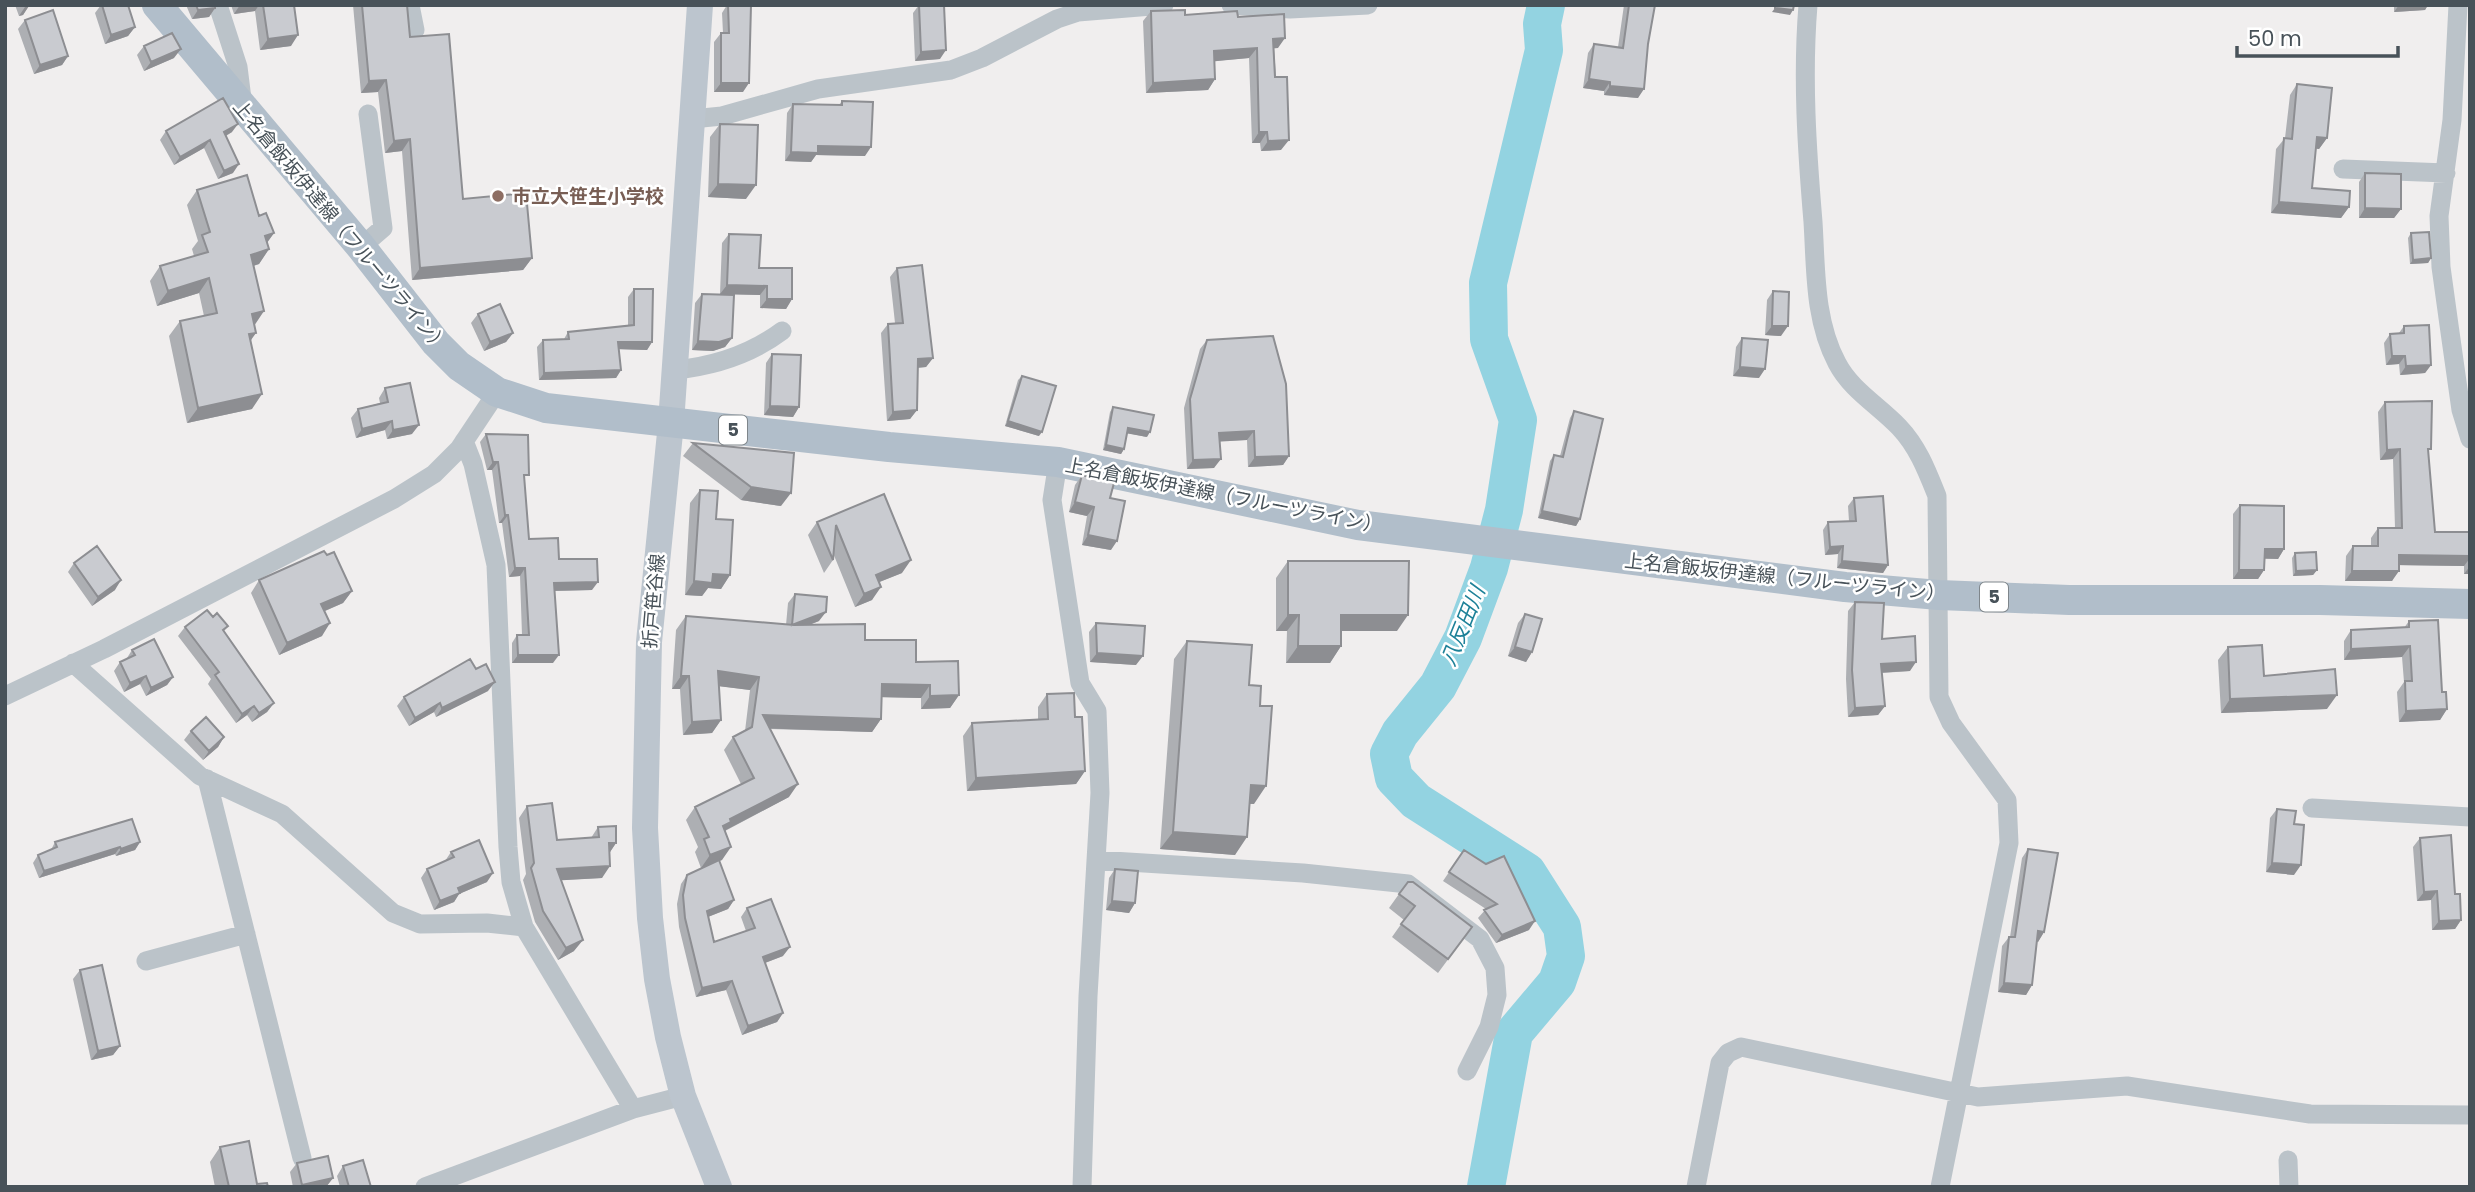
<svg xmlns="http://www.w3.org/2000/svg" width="2475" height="1192" font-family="Poppins,'Noto Sans JP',sans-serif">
<rect width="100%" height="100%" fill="#f0eeee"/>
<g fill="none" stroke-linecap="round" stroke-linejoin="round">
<path stroke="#93d3e1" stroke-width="38" d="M1486,1187L1514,1033L1557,982L1566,956L1562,927L1527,872L1416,801L1394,778L1389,754L1400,733L1438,686L1463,638L1489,568L1504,510L1518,420L1489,339L1488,283L1544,50L1542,24L1546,5"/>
<path stroke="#bbc3c9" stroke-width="19" d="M218,5L238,67L243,107
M410,5L415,30
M1231,5L1290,9L1368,5
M1808,5C1802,78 1807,150 1813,222C1816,269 1814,320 1837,363C1851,390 1878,405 1899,427C1918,447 1927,471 1937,496L1939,697L1951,723L2007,800L2009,843L1940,1187
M2458,5L2452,120L2439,216L2441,267L2449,325L2461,410L2470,439
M692,119L722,116L818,89L951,70L982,58L1057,19L1078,12L1164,5
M2343,169L2446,173
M361,247L383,228L368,114
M675,370C715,366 750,355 782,331
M464,441L473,464L496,565L508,847L511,882L524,927
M1058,462L1052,500L1080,683L1097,711L1100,793L1088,996L1082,1187
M73,663L200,776L282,814L393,913L420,924L487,923L524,927L633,1109
M5,696L104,649L394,499L434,474L459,449L497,392
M207,779L302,1158
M2312,808L2470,817
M1096,860L1303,873L1408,884L1480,939L1495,968L1497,995L1489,1027L1467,1071
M146,961L246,934
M2288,1160L2289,1187
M425,1187L633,1109L683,1096
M1696,1187L1720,1063L1728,1053L1741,1047L1978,1097L2127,1086L2310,1114L2470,1115"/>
<path stroke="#bcc5ce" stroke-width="26" d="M700,5L671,423L649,642L645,828L650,918L657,979L668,1037L683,1096L719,1187"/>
<path stroke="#b1beca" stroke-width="30" d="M157,5L361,247L436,343L459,366L497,392L546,408L889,447L1058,462L1358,525L1845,587L1939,595L2069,600H2320L2470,604"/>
</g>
<path fill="#adafb3" d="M15,5H29L23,15L19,16Z
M101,5H128L135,27L128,36L105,44L95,13Z
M186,5H215V8L209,17L192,19Z
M231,5H294L291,46L260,50L255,11L234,14Z
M353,5H407L410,37L463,199L532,258L523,270L412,280L402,151L385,153L378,92L361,93Z
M727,5H751L743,92H714V42L721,33H723L722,13Z
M919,5L940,59L915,61L913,13Z
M1624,5H1655L1638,98L1604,95V91L1583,88L1588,53L1594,44L1618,47Z
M2394,5H2428L2425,10L2394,12Z
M1151,11L1185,15L1238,17L1278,48H1274L1281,150L1261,151L1260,143H1252L1249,58L1214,61L1215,79L1208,90L1146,93L1143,21Z
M25,20L68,56L62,65L34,74L18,29Z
M144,46L174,58L144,71L137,55Z
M2297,84L2327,138L2319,149L2316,148L2312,188L2349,207L2341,218L2271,213L2276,149L2285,138L2290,95Z
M842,101L865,156L816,155L811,162L785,161L787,113L793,104L839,105Z
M720,124L746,199L708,197L710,137Z
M166,131L232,132L226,136L233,173L218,179L204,148L174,165L160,140Z
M2365,173L2401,209L2394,218H2359V182Z
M197,190L259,216L274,233L267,243L269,249L259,264L253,266L254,325L251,341L252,409L187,423L169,336L180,321L204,316L199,293L157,306L150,281L160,266L194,256L192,249L198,241L187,205Z
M2411,233L2431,258L2428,263L2410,264L2408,238Z
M729,234L759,268L792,299L786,309L760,308V295L720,294L722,243Z
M897,268L933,358L926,367L918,368L917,410L910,419L887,421L881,333L888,324L895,323L890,277Z
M634,289L652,342L647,350L619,349L621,370L616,378L539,380L537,347L543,340L564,339L568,332L628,326V297Z
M1773,291L1781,336L1765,335L1767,300Z
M702,294L732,338L725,347L713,351L692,350L695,303Z
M478,314L513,333L506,342L484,351L471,323Z
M2404,326L2431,365L2425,373L2400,375L2399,364L2386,365L2384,343L2390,334L2399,333Z
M1742,338L1759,378L1733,376L1736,347Z
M1207,340L1289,456L1283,465L1248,467L1247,440L1220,441L1214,468L1187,469L1184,408L1200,349Z
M772,354L799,407L793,417L764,415L766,363Z
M1022,376L1039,436L1005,426L1018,380Z
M385,388L412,434L387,439L385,430L356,438L351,418L358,409L380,403L379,398Z
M2385,402L2428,453L2435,532H2470V574H2464V566L2399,565L2392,581H2345L2346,556L2353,546H2371V538L2378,528H2395L2393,459L2380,460L2378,412Z
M1113,407L1147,437L1127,433L1124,449L1121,454L1103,450L1110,412Z
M1574,411L1580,519L1576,526L1538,518L1550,461L1554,455L1560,456L1570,418Z
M486,434L524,482L529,539L559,559L592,590L555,591L553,663H512V643L517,635H522L520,576L509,577L502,523H499L492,470H487L480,442Z
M693,443L781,506L741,500L683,456Z
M1082,475L1111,550L1082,545L1087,516L1069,512L1075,485Z
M700,490L716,519L730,575L721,589L708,588L702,596L685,595L690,503Z
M884,494L902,573L879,582L872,600L855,607L833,553V560L824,573L808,535L817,522Z
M1854,498L1888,565L1883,573L1837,568L1838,554L1825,555L1823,530L1828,522L1849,521L1848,506Z
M2240,505L2284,549L2278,559H2265L2264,570L2258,579H2233V514Z
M2295,553L2317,570L2313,575L2293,576L2292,558Z
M327,555L352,591L343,603L325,611L322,636L279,655L251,593L259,580Z
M1288,561L1397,631H1341V646L1330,663H1286L1287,631H1276V578Z
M74,563L115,590L92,606L68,572Z
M795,594L819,621L809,625L865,640L916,662L959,695L950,708L921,709V698L882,697L881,719L872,732L770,729L789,797L725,831L722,860L719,861L734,900L728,909L708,917L714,942L746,931L741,917L747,908L783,956L765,963L783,1013L777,1022L742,1035L726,990L696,997L679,927L677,904L681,884L687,875L709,865L701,868L695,852L698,847L686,820L695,807L741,784L724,750L733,737L745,731L750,690L719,686L721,720L712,733L683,735L680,689H672L676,630L686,616L786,625L788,603Z
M1855,602L1882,639L1910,671L1882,673L1885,706L1878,715L1848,717L1846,679L1848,611Z
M1525,614L1532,652L1526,662L1508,656L1518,623Z
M213,617L228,626L224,631L274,703L267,712L252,722L247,715L236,723L208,684L211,679L178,636L185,627Z
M2409,621L2442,692L2447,709L2440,720L2399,722L2397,692L2404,682L2402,657L2344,660V641L2351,630L2404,628Z
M1096,623L1136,665L1090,662L1089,632Z
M1187,641L1249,685L1254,804H1250L1235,855L1160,849L1174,659Z
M2228,647L2264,676L2327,709L2221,713L2218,660Z
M132,650L173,677L167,685L146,696L140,684L124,692L114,671L120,662L127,659V658Z
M488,691L436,717L434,712L409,726L397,706L404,697Z
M1047,694L1075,717L1085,771L1076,784L967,791L963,736L972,723L1038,719V707Z
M191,731L224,737L218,747L203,760L184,740Z
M527,806L557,840L591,838L598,827L616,843L610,852L602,878L561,880L574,951L558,960L535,922L523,880L526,874L519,818Z
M2277,809L2294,824V875L2266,872L2270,818Z
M2420,838L2455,894L2461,920L2455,929L2432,930L2431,900L2417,901L2413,847Z
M55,842H140L135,850L116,856L115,854L39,878L33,863L38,855L51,850Z
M2028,849L2044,932L2038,942L2037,941L2032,985L2026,995L1998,992L2002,946L2009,937H2010L2022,858Z
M1464,850L1529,930L1496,943L1478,918L1486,909L1443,881Z
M451,852L487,882L459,894L454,902L434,910L421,878L427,869L445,861Z
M1115,869L1135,903L1129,913L1106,910L1109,878Z
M1399,894L1472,927L1438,973L1392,937L1404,920L1389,908Z
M80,970L120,1046L113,1055L91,1060L73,979Z
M220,1147L257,1184L268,1187H215L210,1162Z
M297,1163L333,1178L326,1187H293L290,1172Z
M343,1166L371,1187H340L337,1176Z"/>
<path fill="#8d8e92" d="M240,5H259L255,11L234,14Z
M2399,5H2428L2425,10L2394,12Z
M29,6L23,15L19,16L25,7Z
M215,8L209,17L192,19L198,10Z
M1775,8L1793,10L1790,15L1772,12Z
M135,27L128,36L105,44L111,35Z
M298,35L291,46L260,50L268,39Z
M1285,38L1278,48L1266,49L1273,39Z
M1257,48L1249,58L1207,62L1214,51Z
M181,49L174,58L144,71L151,62Z
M946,50L940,59L915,61L921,52Z
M68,56L62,65L34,74L40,65Z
M1215,79L1208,90L1146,93L1153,83Z
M1589,79L1610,82L1604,91L1583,88Z
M386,80L378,92L361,93L369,81Z
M721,83H749L743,92H714Z
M1610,86L1644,89L1638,98L1604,95Z
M238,124L232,132L218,140L224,132Z
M1259,132H1267L1260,143H1252Z
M2317,137L2327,138L2319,149L2309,148Z
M410,139L402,151L385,153L394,141Z
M210,140L204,148L174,165L180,157Z
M1289,140L1281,150L1261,151L1268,141Z
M818,146L871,147L865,156L816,155L811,162L785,161L791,152Z
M239,164L233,173L218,179L224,171Z
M718,184L756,185L746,199L708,197Z
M2279,202L2349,207L2341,218L2271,213Z
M2365,208L2401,209L2394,218H2359Z
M274,233L263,248L265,236Z
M269,249L259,264L240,270L251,255Z
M532,258L523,270L412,280L420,268Z
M2431,258L2428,263L2410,264L2413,260Z
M209,278L199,293L157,306L168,291Z
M727,285L767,286L760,295L720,294Z
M767,299H792L786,309L760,308Z
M264,311L254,326L252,314Z
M1772,326H1788L1781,336L1765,335Z
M256,333L246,347L249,334Z
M513,333L506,342L484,351L490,342Z
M732,338L725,347L713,351L692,350L698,341Z
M618,342H652L647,350L613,349Z
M2392,356H2405L2399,364L2386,365Z
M933,358L926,367L912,368L918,359Z
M2431,365L2425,373L2400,375L2406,366Z
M1740,367L1765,369L1759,378L1733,376Z
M621,370L616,378L539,380L544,373Z
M262,394L252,409L187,423L198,408Z
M770,406L799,407L793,417L764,415Z
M917,410L910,419L887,421L893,412Z
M392,421L385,430L356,438L362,429Z
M1008,421L1042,432L1039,436L1005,426Z
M419,425L412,434L387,439L393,430Z
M1128,428L1150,432L1147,437L1125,433Z
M1254,431L1247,440L1213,442L1219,433Z
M1106,445L1124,449L1121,454L1103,450Z
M2400,449L2393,459L2380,460L2387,450Z
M1289,456L1283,465L1248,467L1255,457Z
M1221,459L1214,468L1187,469L1193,460Z
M493,462H498L492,470H487Z
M751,487L791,493L781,506L741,500Z
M1075,502L1094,507L1087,516L1069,512Z
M1542,511L1580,519L1576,526L1538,518Z
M505,515H508L502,523H499Z
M1088,535L1117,541L1111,550L1082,545Z
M1843,546L1838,554L1825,555L1830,547Z
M2265,549H2284L2278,559L2258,558Z
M2399,555L2470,556V558L2464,566L2392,565Z
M911,560L902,573L867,587L876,575Z
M1842,561L1888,565L1883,573L1837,568Z
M2470,566V574H2464Z
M515,568H525L520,576L509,577Z
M2239,570H2264L2258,579H2233Z
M2317,570L2313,575L2293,576L2296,571Z
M2352,571H2399L2392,581H2345Z
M713,574L730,575L721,589L708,588L702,596L685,595L694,581Z
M121,580L115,590L92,606L98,597Z
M598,582L592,590L548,591L554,583Z
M881,587L872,600L855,607L864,594Z
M352,591L343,603L313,616L321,604Z
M826,612L819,621L786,634L792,625Z
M1288,615H1299L1287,631H1276Z
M1341,615H1408L1397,631H1329Z
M330,623L322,636L279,655L287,643Z
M1298,646H1341L1330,663H1286Z
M2410,646L2402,657L2344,660L2351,649Z
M1515,647L1532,652L1526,662L1508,656Z
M1097,653L1143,656L1136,665L1090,662Z
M518,655H559L553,663H512Z
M1916,662L1910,671L1875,673L1881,664Z
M718,671L759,677L750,690L709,685Z
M146,676L140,684L124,692L130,683Z
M681,676H689L680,689H672Z
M173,677L167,685L146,696L151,688Z
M495,682L488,691L436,717L442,708Z
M882,684L930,685L921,698L873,697Z
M959,695L950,708L921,709L930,696Z
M2337,695L2327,709L2221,713L2230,699Z
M274,703L267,712L252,722L259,713Z
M440,703L434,712L409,726L415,718Z
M254,706L247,715L236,723L242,714Z
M1885,706L1878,715L1848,717L1855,708Z
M2447,709L2440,720L2399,722L2406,711Z
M763,715L881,719L872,732L754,728Z
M721,720L712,733L683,735L692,722Z
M224,737L218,747L203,760L209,751Z
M1085,771L1076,784L967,791L976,778Z
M798,784L789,797L726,830L722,835L723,826L730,819Z
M1251,785L1266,786L1254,804L1239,803Z
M1173,832L1247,837L1235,855L1160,849Z
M140,842L135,850L116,856L121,849Z
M609,843H616L608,855Z
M120,847L115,854L39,878L44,871Z
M731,847L722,860L701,868L710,855Z
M2272,863L2301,865L2294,875L2266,872Z
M610,866L602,878L549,881L557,869Z
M493,873L487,882L459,894L454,902L434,910L440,901L458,888Z
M2437,891L2431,900L2417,901L2424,892Z
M734,900L728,909L700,920L707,911Z
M1112,901L1135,903L1129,913L1106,910Z
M2461,920L2455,929L2432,930L2439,921Z
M1535,921L1529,930L1496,943L1502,935Z
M2038,931L2044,932L2038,942L2031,940Z
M583,940L574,951L558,960L566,948Z
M790,947L783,956L757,966L763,957Z
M732,981L726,990L696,997L702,988Z
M2004,983L2032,985L2026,995L1998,992Z
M783,1013L777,1022L742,1035L748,1026Z
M120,1046L113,1055L91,1060L98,1051Z
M333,1178L326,1187H300L302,1185Z"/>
<path fill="#c9cbd0" stroke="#8d8e92" stroke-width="2" d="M102,5H128L135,27L111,35Z
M196,5H215V8L198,10Z
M263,5H294L298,35L268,39Z
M362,5H407L410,37L449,34L463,199L526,193L532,258L420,268L410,139L394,141L386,80L369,81Z
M728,5H751L749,83H721V33H729Z
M919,5H944L946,50L921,52Z
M1629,5H1655L1648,44L1644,89L1610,86V82L1589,79L1594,44L1623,48Z
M1775,5H1794L1793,10L1775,8Z
M53,10L68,56L40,65L25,20Z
M1185,10V15L1237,11L1238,17L1284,14L1285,38L1273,39L1275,77H1287L1289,140L1268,141L1267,132H1259L1257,48L1214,51L1215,79L1153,83L1151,11Z
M172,33L181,49L151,62L144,46Z
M2297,84L2332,88L2327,138L2317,137L2312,188L2350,191L2349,207L2279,202L2284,138L2292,139Z
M223,98L238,124L224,132L239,164L224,171L210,140L180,157L166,131Z
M842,101L873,102L871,147L818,146V153L791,152L793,104L842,105Z
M720,124L758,125L756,185L718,184Z
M2365,173L2401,174V209L2365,208Z
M247,175L259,216L266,213L274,233L265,236L269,249L251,255L264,311L252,314L256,333L249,334L262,394L198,408L180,321L217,313L209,278L168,291L160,266L208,252L202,235L210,232L197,190Z
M2429,232L2431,258L2413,260L2411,233Z
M729,234L761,235L759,268H792V299H767V286L727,285Z
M922,265L933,358L918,359L917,410L893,412L888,324L903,323L897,268Z
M634,289H653L652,342H618L621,370L544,373L543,340L569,339L568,332L634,325Z
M1773,291L1789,292L1788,326H1772Z
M702,294L734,295L732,338L719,342L698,341Z
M500,304L513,333L490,342L478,314Z
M2429,325L2431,365L2406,366L2405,356H2392L2390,334L2404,333V326Z
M1273,336L1286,384L1289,456L1255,457L1254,431L1219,433L1221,459L1193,460L1190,399L1207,340Z
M1742,338L1768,340L1765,369L1740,367Z
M772,354L801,355L799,407L770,406Z
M1022,376L1056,386L1042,432L1008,421Z
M410,383L419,425L393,430L392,421L362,429L358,409L388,402L385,388Z
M2432,401L2431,449H2428L2435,532H2470V556L2399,555V571H2352L2353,546H2378V528H2402L2400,449L2387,450L2385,402Z
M1113,407L1154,415L1150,432L1128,428L1124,449L1106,445Z
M1574,411L1603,419L1580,519L1542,511L1554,455L1563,457Z
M486,434L528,435L529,475H524L529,539L558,538L559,559H597L598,582L554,583L559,655H518L517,635H529L525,568H515L508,515H505L498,462H493Z
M693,443L794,453L791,493L751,487Z
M1082,475L1114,483L1110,498L1125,501L1117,541L1088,535L1094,507L1075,502Z
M700,490L718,491L716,519L733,520L730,575L713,574L712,583L694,581Z
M884,494L911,560L876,575L881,587L864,594L836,525L833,560L817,522Z
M1883,496L1888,565L1842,561L1843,546L1830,547L1828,522L1856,521L1854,498Z
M2240,505L2284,506V549H2265L2264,570H2239Z
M97,546L121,580L98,597L74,563Z
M324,551L327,555L334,552L352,591L321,604L330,623L287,643L259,580Z
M2316,552L2317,570L2296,571L2295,553Z
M1288,561H1409L1408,615H1341V646H1298L1299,615H1288Z
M795,594L827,597L826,612L792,625Z
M1855,602L1884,603L1882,639L1915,636L1916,662L1881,664L1885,706L1855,708L1852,670Z
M207,610L213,617L217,613L228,626L223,630L274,703L259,713L254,706L242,714L215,675L219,672L185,627Z
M1525,614L1542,619L1532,652L1515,647Z
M686,616L794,625L865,624V640H916V662L958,661L959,695L930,696V685L882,684L881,719L763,715L798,784L730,819L731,822L723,826L731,847L710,855L704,839L709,837L695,807L754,778L733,737L752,727L759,677L718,671L721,720L692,722L689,676H681Z
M2438,620L2442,692H2446L2447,709L2406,711L2405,681H2412L2410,646L2351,649V630L2409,627V621Z
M1096,623L1145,626L1143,656L1097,653Z
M154,639L173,677L151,688L146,676L130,683L120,662L135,655L132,650Z
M1187,641L1252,645L1249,685L1261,686L1260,706H1272L1266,786L1251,785L1247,837L1173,832Z
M2262,645L2264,676L2335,669L2337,695L2230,699L2228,647Z
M470,659L476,669L486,664L495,682L442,708L440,703L415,718L404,697Z
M1074,693L1075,717H1082L1085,771L976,778L972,723L1048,719L1047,694Z
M206,717L224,737L209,751L191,731Z
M552,803L557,840L599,837L598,827L616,826V843H609L610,866L557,869L583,940L566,948L543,911L531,868L534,863L527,806Z
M2277,809L2296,811L2294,824L2304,825L2301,865L2272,863Z
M132,819L140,842L121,849L120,847L44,871L38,855L57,847L55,842Z
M2451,835L2455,894H2460L2461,920L2439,921L2437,891L2424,892L2420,838Z
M479,840L493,873L458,888L460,893L440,901L427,869L454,857L451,852Z
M2028,849L2058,853L2044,932L2038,931L2032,985L2004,983L2009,937H2015Z
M1464,850L1486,864L1504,856L1535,921L1502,935L1484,910L1497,904L1449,872Z
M719,860L734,900L707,911L714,942L755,928L747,908L771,899L790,947L763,957L783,1013L748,1026L732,981L702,988L685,918L683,895L687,875Z
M1115,869L1138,871L1135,903L1112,901Z
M1408,882H1413L1472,927L1448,959L1401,924L1415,906L1399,894Z
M102,965L120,1046L98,1051L80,970Z
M249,1141L257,1184L267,1183L268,1187H229L220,1147Z
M328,1156L333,1178L302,1185L297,1163Z
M363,1160L371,1187H349L343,1166Z"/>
<circle fill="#8d6e63" stroke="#fff" stroke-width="2.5" cx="498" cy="196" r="7"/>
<g text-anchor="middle" stroke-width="5" stroke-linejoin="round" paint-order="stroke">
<g fill="#fff" stroke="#7f868b" stroke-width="2">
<rect x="719" y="415.5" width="28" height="29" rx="5"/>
<rect x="1980" y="582.5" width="28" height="29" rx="5"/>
</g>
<g font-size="18" font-weight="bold" fill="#485259">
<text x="733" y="436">5</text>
<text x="1994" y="603">5</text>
</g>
<g font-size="19" font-weight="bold" fill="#785e54" stroke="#fff" text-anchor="start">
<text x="512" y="203">市立大笹生小学校</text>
</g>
<g font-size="19" fill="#485259" stroke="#fff">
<text transform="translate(341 226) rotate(50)" y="7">上名倉飯坂伊達線（フルーツライン）</text>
<text transform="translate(1224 495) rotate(11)" y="7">上名倉飯坂伊達線（フルーツライン）</text>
<text transform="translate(1785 577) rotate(6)" y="7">上名倉飯坂伊達線（フルーツライン）</text>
<text transform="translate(653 601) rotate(-85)" y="7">折戸笹谷線</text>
</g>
<g font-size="21" font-style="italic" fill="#1d8198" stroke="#fff">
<text transform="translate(1463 626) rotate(-68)" y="7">八反田川</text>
</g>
</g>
<rect width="2475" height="1192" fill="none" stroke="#485259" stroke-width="14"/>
<path d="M2237 46v10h161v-10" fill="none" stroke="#485259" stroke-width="3.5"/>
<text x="2248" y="46" font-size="21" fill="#485259" stroke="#ffffff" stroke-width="5" paint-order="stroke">50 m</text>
</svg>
